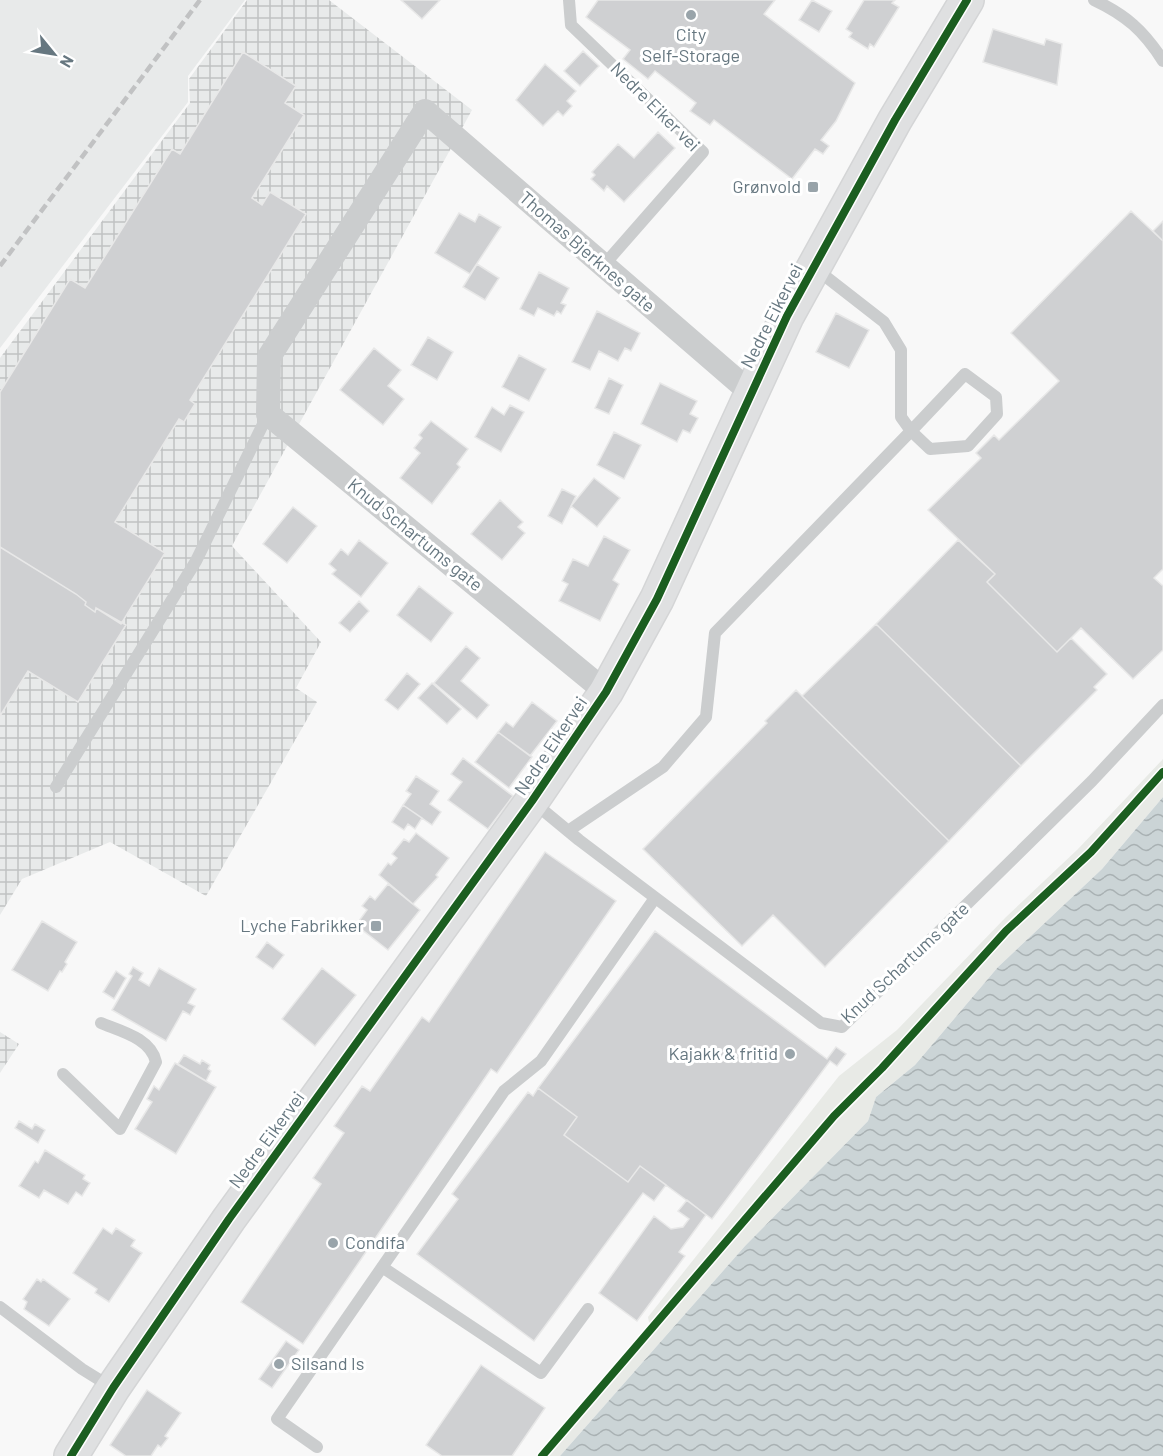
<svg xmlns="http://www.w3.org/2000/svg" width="1163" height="1456" font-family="Barlow,sans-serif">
<defs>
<pattern id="industrial-grid" width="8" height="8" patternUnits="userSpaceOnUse" patternTransform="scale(1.5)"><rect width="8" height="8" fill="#e8eaea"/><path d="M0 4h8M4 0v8" fill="none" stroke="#c0c2c3"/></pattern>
<pattern id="water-waves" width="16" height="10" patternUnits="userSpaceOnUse" patternTransform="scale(1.5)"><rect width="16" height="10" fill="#cbd4d6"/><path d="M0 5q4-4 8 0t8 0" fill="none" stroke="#a9b1b3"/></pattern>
</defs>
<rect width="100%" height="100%" fill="#f8f8f8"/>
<path fill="#e8eaea" d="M0,0H245L188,76V102L0,348Z"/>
<path fill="url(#industrial-grid)" d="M247,0H329L472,110L232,546L321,642L296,688L317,702L206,896L110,842L22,879L0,915V358L190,103L189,79Z
M0,1032L19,1044L0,1073Z"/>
<path fill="#e8eae6" d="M1163,759V797L1102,869L998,967L915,1065L876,1097L868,1121L745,1246L560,1456H542L651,1333L648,1317L839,1076L897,1030L1006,917L1078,849Z"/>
<path fill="url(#water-waves)" d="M1163,797V1456H560L745,1246L868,1121L876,1097L915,1065L998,967L1102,869Z"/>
<path fill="#cfd0d2" stroke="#e8e8e8" stroke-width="1.5" d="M401,0H440L422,19Z
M598,0H775L764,14L855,83L836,121L821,140L829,146L823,154L815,149L792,179L714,120L710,125L690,111L696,103L655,71L648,79L623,59L630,50L586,17Z
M812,0L832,11L819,32L799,20Z
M864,0H895L892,3L899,7L874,47L870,44L868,49L849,37L852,33L846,29Z
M993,29L1044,45L1046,39L1062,44L1057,85L983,62Z
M583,51L599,66L580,86L564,71Z
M243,52L296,86L285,103L304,115L252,198L262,205L270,192L306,214L190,400L195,404L184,422L179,419L115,522L165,553L121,624L96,608L95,612L85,605L86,602L76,594L0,547V392L70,279L85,288L172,149L180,154Z
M545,64L576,91L567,101L572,106L563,116L558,111L543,126L516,100Z
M658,132L675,148L624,202L607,186L604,191L591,179L595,175L592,172L618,144L634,158Z
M1131,211L1163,241V569L1154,578L1163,586V650L1133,679L1081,628L1057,652L987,582L995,574L928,510L981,458L976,453L994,435L999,440L1059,381L1011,333Z
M459,213L475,222L479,214L501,227L470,274L435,253Z
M1163,221V241L1153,231Z
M477,264L499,278L485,300L463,287Z
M539,272L569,288L561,303L566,305L561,314L557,311L554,316L538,308L534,316L520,309Z
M597,311L640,333L631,351L625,348L618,361L599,351L590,370L572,362Z
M836,313L869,330L849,368L816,352Z
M428,337L453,352L437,380L411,365Z
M374,348L401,370L388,386L404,399L383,425L340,390Z
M519,355L546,369L529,401L502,387Z
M609,378L623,385L609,414L595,408Z
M660,383L697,401L690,414L698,418L690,433L683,430L677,442L641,424Z
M510,405L524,412L501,452L475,437L492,407L504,415Z
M431,421L468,449L457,464L460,467L432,504L400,478L420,453L414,448L422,438L419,435Z
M614,432L641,445L624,479L597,465Z
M594,478L620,498L597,527L571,506Z
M562,489L576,496L562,524L548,516Z
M500,500L523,522L518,527L525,533L502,560L471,534Z
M293,507L317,526L287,563L263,544Z
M604,536L630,550L613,580L619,584L600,621L559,601L568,584L562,581L573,559L588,566Z
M359,540L388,563L361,597L332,574L336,570L329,564L341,549L348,555Z
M958,540L995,574L987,582L1057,652L1071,638L1107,674L1094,687L1097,690L1021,766L876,624Z
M0,547L76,594L86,602L85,605L95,612L96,608L126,625L78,702L28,671L0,716Z
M419,586L453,613L431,642L397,615Z
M359,601L369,611L350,632L339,623Z
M876,624L1021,766L949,841L802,696Z
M466,646L480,658L461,681L489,705L477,719L434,683Z
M407,673L420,684L398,710L385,700Z
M432,683L461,709L447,724L418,698Z
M796,690L949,841L825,967L773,915L742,946L643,849L767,723L765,721Z
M532,702L557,721L530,756L498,732L506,722L513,727Z
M498,732L532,757L509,788L475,762Z
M463,758L513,796L488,829L448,800L462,782L451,774Z
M416,776L439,791L430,804L441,812L432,825L403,805L411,794L406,791Z
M403,805L422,818L415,829L408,824L404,830L392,822Z
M416,833L449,858L436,875L438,877L413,904L379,875L388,863L391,865L397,858L392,854L404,839L409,842Z
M545,852L616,901L497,1073L491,1069L303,1344L241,1302L321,1184L313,1178L344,1133L334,1126L362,1086L370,1091L422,1017L429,1022Z
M388,884L420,910L388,950L356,925L367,910L362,906L370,896L375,900Z
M42,921L77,942L65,962L67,964L62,972L60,971L48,991L12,970Z
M655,931L827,1059L836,1047L846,1054L837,1066L830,1061L712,1219L640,1166L628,1182L564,1135L577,1117L538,1088Z
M267,942L284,955L273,969L256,957Z
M133,967L143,973L139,980L149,986L159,968L196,989L188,1003L195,1006L190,1015L183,1011L166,1041L112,1010L132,976L129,974Z
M322,968L356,995L315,1046L282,1019Z
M116,971L126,978L114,999L103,992Z
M184,1055L200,1064L202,1060L210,1065L208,1069L211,1071L206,1081L178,1064Z
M175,1063L216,1087L176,1154L135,1129L152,1102L147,1099L154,1086L159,1090Z
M538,1088L577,1117L564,1135L628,1182L640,1166L666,1185L654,1201L643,1193L534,1341L417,1254L458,1199L452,1194L528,1092L533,1096Z
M19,1121L32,1129L35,1124L45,1130L38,1143L15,1128Z
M45,1150L85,1175L83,1179L90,1183L82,1196L76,1192L68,1204L44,1190L39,1198L19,1186L35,1161L38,1163Z
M687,1200L706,1215L679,1252L685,1256L637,1321L599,1293L654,1216L671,1229L683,1227L689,1219L678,1211Z
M103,1228L112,1234L116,1228L135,1240L131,1246L142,1253L109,1302L95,1293L97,1289L73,1273Z
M37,1279L41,1282L43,1279L70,1299L49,1326L24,1309L27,1302L23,1299Z
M286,1341L299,1350L272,1388L259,1379Z
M481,1365L545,1408L512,1456H442L426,1445Z
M147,1390L181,1413L165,1436L168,1438L161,1447L158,1445L151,1456H126L110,1445Z"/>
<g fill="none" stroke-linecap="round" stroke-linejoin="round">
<defs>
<path id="secondary" d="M71,1456L113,1388L229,1219L532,801L606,692L657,599L787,316L895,120L967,0"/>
</defs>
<use href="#secondary" stroke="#d4d5d6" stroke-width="36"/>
<path stroke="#cbcdce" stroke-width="12" d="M569,0L571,25L703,152L603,266
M1094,0C1126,15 1144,31 1163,61
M56,787L196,561L268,414
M533,802L579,840L821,1023L842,1027L1092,781L1163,705
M568,831L663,767L706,717L715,633L911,431L930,449L968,446L997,414L996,397L965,374L911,431L901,417V350L884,322L816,269
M63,1074L120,1129L156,1062C151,1038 120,1031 101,1023
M382,1267L541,1373L588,1309
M0,1307L82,1369L111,1387
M317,1447L277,1419L504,1091L541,1061L655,898"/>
<path stroke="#cbcdce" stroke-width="24" d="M606,692L268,414L269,357L425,111L750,392"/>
<use href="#secondary" stroke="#dfe0e1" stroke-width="33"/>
<path stroke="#c1c2c3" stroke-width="4.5" stroke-dasharray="9 4.5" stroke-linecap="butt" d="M0,266L200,0"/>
<defs>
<path id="cycleway" d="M71,1456L113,1388L229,1219L532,801L606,692L657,599L787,316L895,120L967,0
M542,1456L834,1116L882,1068L1006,931L1091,852L1163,772"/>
</defs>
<use href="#cycleway" stroke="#fff" stroke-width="11"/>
<use href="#cycleway" stroke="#1b5e20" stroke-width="8"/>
</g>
<g fill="#99a4aa" stroke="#fff" stroke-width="2">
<circle cx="691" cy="15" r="6"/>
<rect x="807" y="181" width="12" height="12" rx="3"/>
<rect x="370" y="920" width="12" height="12" rx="3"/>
<circle cx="790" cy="1054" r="6"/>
<circle cx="333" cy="1243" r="6"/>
<circle cx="279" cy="1364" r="6"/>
</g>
<g text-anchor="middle" stroke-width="6" stroke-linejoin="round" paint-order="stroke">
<g font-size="18" fill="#667780" stroke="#fff" text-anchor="end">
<text x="691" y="41" text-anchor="middle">City<tspan x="691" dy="21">Self-Storage</tspan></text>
<text x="801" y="193">Grønvold</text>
<text x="364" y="932">Lyche Fabrikker</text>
<text x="778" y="1060">Kajakk &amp; fritid</text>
<text x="345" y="1249" text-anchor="start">Condifa</text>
<text x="291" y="1370" text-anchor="start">Silsand Is</text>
</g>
<g font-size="18" fill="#667780" stroke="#fff">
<text transform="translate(655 107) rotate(45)" y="6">Nedre Eiker vei</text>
<text transform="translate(587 252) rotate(41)" y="6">Thomas Bjerknes gate</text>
<text transform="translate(772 316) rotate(-63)" y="6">Nedre Eikervei</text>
<text transform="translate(415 535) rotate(39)" y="6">Knud Schartums gate</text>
<text transform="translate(551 746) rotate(-56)" y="6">Nedre Eikervei</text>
<text transform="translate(905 963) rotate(-43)" y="6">Knud Schartums gate</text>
<text transform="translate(267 1140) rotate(-54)" y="6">Nedre Eikervei</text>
</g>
</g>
<g transform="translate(54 54) rotate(120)" stroke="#ffffff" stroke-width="4.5" paint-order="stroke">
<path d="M0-4.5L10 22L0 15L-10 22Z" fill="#667780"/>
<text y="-9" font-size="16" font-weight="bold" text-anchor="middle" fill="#667780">N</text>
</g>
</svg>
